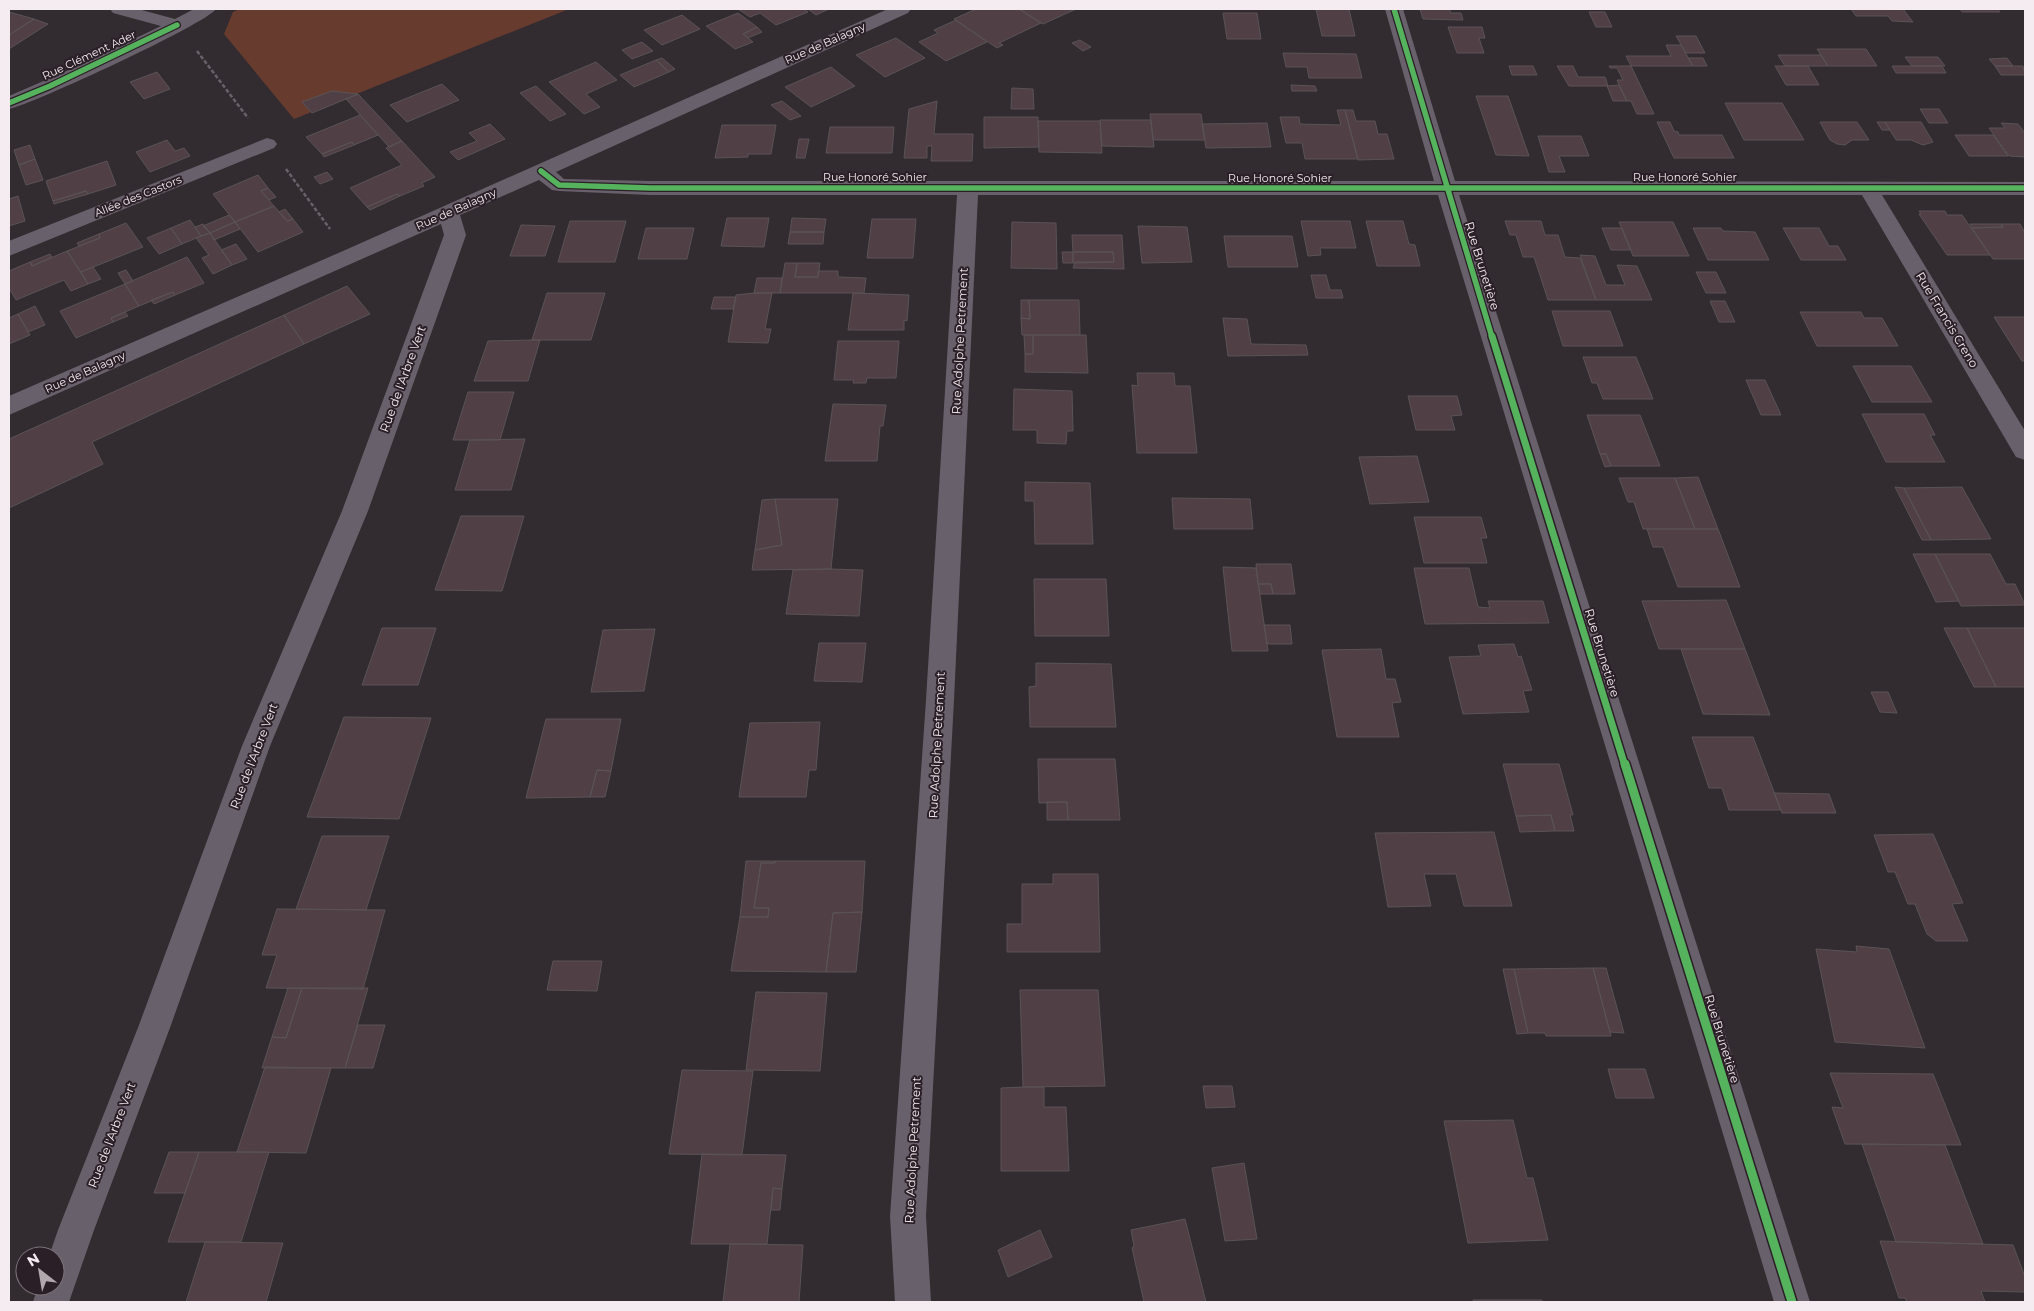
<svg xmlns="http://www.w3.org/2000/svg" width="2034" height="1311" font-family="Montserrat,sans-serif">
<rect width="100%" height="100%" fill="#322b30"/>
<path fill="#673c2e" d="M239,9H569L294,119L224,34L233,12Z"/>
<path fill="#504045" stroke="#5a5356" d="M738,9H804L808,12L776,25L760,13L750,17Z
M808,9H829L816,15Z
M976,9H1019L1041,23L999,43L1003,45L997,48L954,19Z
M1019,9H1076L1043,24Z
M1316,9H1349L1355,36H1322Z
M1420,9H1449L1451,13H1461L1463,20L1423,19Z
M1851,9H1903L1913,22L1892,21L1888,16H1856Z
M1960,9H1997L2000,12H1962Z
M9,12L34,19L9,35Z
M1589,12H1605L1612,27H1596Z
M738,13L757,27L743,34L753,42L735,49L706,26Z
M1223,13H1257L1261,39H1227Z
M682,15L700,29L662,45L644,30Z
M34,19L48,24L9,49V35Z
M956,20L987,42L946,61L919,42L938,33L934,30Z
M757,27L762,32L748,38L743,34Z
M1448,27H1482L1485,38H1479L1484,53H1457Z
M1676,36H1696L1705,53H1686Z
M896,38L925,58L885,77L856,55Z
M1080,40L1091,47L1083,51L1072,43Z
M642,42L653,51L632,59L622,50Z
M1666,45H1681L1693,66H1631L1626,56H1671Z
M1817,49H1866L1877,66H1828Z
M1283,53L1356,54L1362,78H1309L1307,67H1286Z
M1778,55H1821L1828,66H1785Z
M1905,57H1938L1945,66H1912Z
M662,58L675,69L669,72L656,60Z
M1688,58H1703L1707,66H1693Z
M2007,58L2013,66H1995L1989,59Z
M656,60L669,72L634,87L620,75Z
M596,62L617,80L586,94L600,107L584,114L549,82Z
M1509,66H1533L1537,75H1512Z
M1557,66H1573L1578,77H1605L1608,86H1569Z
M1609,66H1631L1654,114H1637L1631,101H1627L1619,85L1617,80H1623L1617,68H1610Z
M1775,66H1808L1819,85H1786Z
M1892,66H1942L1946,73H1896Z
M1995,66H2023L2025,75H2001Z
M831,67L855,86L811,107L785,87Z
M157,72L170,89L144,99L130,82Z
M442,84L459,100L407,122L390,105Z
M1291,85L1315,86L1317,91H1292Z
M1619,85L1627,101H1613L1607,86Z
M536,86L566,114L550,121L520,93Z
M1012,88L1033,89L1034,109H1011Z
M332,91L358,94L312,113L302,102Z
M358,94L402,141L389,147L346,99Z
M1476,96H1508L1529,156L1496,155Z
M782,101L801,116L790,120L771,105Z
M937,101L934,134H973L972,161H931L932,146H927V158H904L909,109Z
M1725,103H1782L1804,140H1744Z
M1920,109H1939L1948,123H1929Z
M1337,110H1345L1358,159H1305L1302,143H1286L1280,117H1299L1300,124L1341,125Z
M1345,110H1353L1356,121H1375L1378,134H1387L1394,159L1358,160Z
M1150,114H1201L1205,140H1153Z
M360,115L378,135L354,145L352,142L322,154L306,137Z
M984,117H1038L1039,147L984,148Z
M1100,120H1151L1154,147L1102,146Z
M1038,121H1100L1102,153L1039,152Z
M1657,122H1670L1674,131L1678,132L1679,135H1722L1734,158H1674Z
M1820,122H1857L1869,140H1852L1845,145L1837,144L1830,140Z
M1877,122H1885L1890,130H1882Z
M1885,122H1921L1933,142L1923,145L1911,140H1896Z
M1267,123L1271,147L1206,148L1202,124Z
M2001,123L2018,124L2025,133V157L2009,156L1989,128H2005Z
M490,124L505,139L458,160L450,152L477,141L469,133Z
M722,125H776L771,154H748V157L715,158Z
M830,127H894L892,153H826Z
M1955,135H1993L2008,156H1969Z
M1538,136H1581L1589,156H1559L1565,172H1549Z
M799,139H809L805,158H796Z
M167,140L175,151L184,148L190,156L150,172L136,152Z
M402,141L435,177L422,183L424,186L400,196L397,194L367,207L350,188L402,165L386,148Z
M352,142L354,145L324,157L322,154Z
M30,145L35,159L19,165L14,150Z
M35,159L43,180L26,185L19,165Z
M107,161L116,185L88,194L86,191L53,201L46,181Z
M327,172L333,179L320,184L314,177Z
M258,175L268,188L261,191L274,206L235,222L213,194Z
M268,188L276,197L269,200L261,191Z
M86,191L88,194L54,204L53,201Z
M397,194L400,196L370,210L367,207Z
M18,196L25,221L9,226V199Z
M274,206L287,221L293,219L303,232L258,252L235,222Z
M285,209L293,219L287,221L279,212Z
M1919,211H1945L1947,215H1962L1990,255H1947L1919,214H1921Z
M229,215L235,222L210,233L203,226Z
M727,218H769L764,247L721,246Z
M792,218L826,219L824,232H790Z
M872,219H916L913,258H867Z
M190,220L201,236L182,244L171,228Z
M570,221H626L615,262H558Z
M1301,221H1350L1356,248H1320L1321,255L1308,256Z
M1366,221H1403L1409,244L1415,245L1420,266H1377Z
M1505,221H1541L1545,235H1558L1565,257L1580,258L1596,300H1548L1534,257H1523L1516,235H1510Z
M235,222L240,229L214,240L210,233Z
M1012,222L1056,223L1057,269L1011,268Z
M1619,222H1673L1689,256H1633Z
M126,223L143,247L81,272L67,251L100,238L99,234Z
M203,224L210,233L201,236L195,227Z
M1970,224H2001L2003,227L1972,228Z
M2001,224H2020L2025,233V259H1993L1972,228L2003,227Z
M521,225L555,226L545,256H510Z
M1138,226L1187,227L1192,262L1142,263Z
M171,228L182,244L159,254L147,238Z
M646,228H694L687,259H638Z
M1602,228H1622L1631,250H1611Z
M1693,228H1721L1723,231L1755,232L1769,260H1708Z
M1783,228H1819L1829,246H1838L1846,260H1801Z
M790,232H824L823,244H788Z
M210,233L232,265L213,274L202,258L209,255L196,238Z
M99,234L100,238L79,246L77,243Z
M1072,235H1122L1124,269L1073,268L1075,262H1114L1113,252H1073Z
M1224,236H1292L1298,267H1228Z
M236,244L247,259L232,265L221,250Z
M67,251L88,284L71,291L64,280L16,300L9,288V271L30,262L32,266Z
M1062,252H1073V263H1063Z
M1073,252H1113L1114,262L1073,263Z
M50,254L52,257L32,266L30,262Z
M1580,255L1595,256L1606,285H1625L1617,265L1637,266L1652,300H1596Z
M187,257L204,283L175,295L173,292L139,306L125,284Z
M785,263H797L795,277H818V271H838V277L866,278L864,293H780Z
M797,263H820L818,277H795Z
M93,267L101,279L88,284L81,272Z
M126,270L133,281L125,284L118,273Z
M1696,272H1716L1726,293H1706Z
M1311,275H1326L1330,290H1341L1343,298H1316Z
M757,278H782L780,293H754Z
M125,284L139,306L111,318L113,322L76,338L60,311Z
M347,286L370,314L304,344L284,315Z
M173,292L175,295L154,304L151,300Z
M547,293H605L591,340H532Z
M754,293H772L765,329H771L768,343L728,342L736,295Z
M853,293L909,295L907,321L904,320V330H848Z
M714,297H736L733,309H711Z
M1021,300H1029L1030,319L1021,318Z
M1029,300H1079L1080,335H1022L1021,318L1030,319Z
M1710,301H1725L1735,322H1719Z
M35,306L45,325L28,332L18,314Z
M1552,311H1610L1623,346H1563Z
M125,312L128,316L113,322L111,318Z
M1800,312H1861L1864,318H1882L1898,346H1817Z
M18,314L30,335L9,344V318Z
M284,315L304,344L92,442L103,464L9,508V439Z
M1994,317H2025V361H2022Z
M1223,318L1247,319L1251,344L1306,345L1308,355L1228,356Z
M1024,335H1033V354H1025Z
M1033,335H1086L1088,373L1025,372V354H1033Z
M532,340H540L528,381H474L488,341Z
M838,341H899L896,378H867L866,383H853L854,380H834Z
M1583,357H1636L1653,399H1603L1597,383H1592Z
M1853,366H1911L1932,402H1872Z
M1137,373H1174L1175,386H1190L1197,453H1137L1132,385L1138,386Z
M1746,380H1765L1781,415H1761Z
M1014,389L1072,391L1073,431H1067L1066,444L1037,443V430H1013Z
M468,392H514L500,440H453Z
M1408,396H1457L1462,415L1451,416L1455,430H1416Z
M833,404L886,405L883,426H880L877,461H825Z
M1862,414H1924L1935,435H1930L1945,462H1886Z
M1587,415H1640L1660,466H1611L1606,454H1600Z
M525,439L511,490H455L470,440Z
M1600,454H1606L1611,466L1605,467Z
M1417,456L1429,502L1370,504L1359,457Z
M1698,477L1718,529H1695L1675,478Z
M1619,478H1675L1695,529H1643L1634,502H1628Z
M1025,482L1090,483L1093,544H1035L1034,501H1025Z
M1895,487L1904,488L1931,540H1922Z
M1962,487L1991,539L1931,540L1904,488Z
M1172,498L1250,499L1253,529H1174Z
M775,499L782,545L755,550L762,500Z
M775,499H838L831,569L752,570L755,550L782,545Z
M461,516H524L502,591L435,590Z
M1414,517H1481L1487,538H1481L1487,563H1424Z
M1647,529H1718L1740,587H1678L1663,547H1653Z
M1913,554H1935L1959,601L1936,602Z
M1935,554H1990L2006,584H2015L2025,605L1961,606Z
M1256,564H1291L1295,594H1273L1271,584H1258Z
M1223,567L1256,568L1268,651H1232Z
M1414,568H1469L1478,607L1490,608L1488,601H1543L1549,623L1425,624Z
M831,569L863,570L859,616L786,614L793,570Z
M1034,579H1106L1109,636H1035Z
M1258,584H1271L1273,594H1260Z
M1726,600L1745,649H1659L1642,601Z
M1264,625H1290L1292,644H1267Z
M382,628H436L418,685H362Z
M1944,628H1967L1996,687H1974Z
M1967,628H2025V687H1996Z
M655,629L644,691L591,692L603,630Z
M819,643H866L862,682L814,681Z
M1514,644L1518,657L1521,656L1532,690L1523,691L1529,712L1463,714L1449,657L1481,656L1478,645Z
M1381,649L1386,679H1395L1401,702L1392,703L1399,737H1337L1322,650Z
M1681,649H1745L1770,715L1703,714Z
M1036,663L1111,664L1116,727H1030L1029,687L1036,686Z
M1871,692H1888L1897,713L1880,712Z
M344,717L431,718L399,819L307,817Z
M546,719H621L611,771L597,770L590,797L526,798Z
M820,722L816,770H809L806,797H739L750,723Z
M1692,737H1753L1781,810H1729L1722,788H1709Z
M1038,759H1115L1120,820H1068L1067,802L1039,803Z
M1503,764H1559L1573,815H1570L1574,831H1555L1551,815L1516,816Z
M597,770L611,771L605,797H590Z
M1774,793L1829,794L1836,813H1782Z
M1047,802H1067L1068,820H1047Z
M1551,815L1555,831L1520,832L1516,816Z
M1494,832L1512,906H1464L1456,874H1424L1431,906L1388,907L1375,833Z
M1933,834L1963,903L1952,904L1968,941H1936L1927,934L1915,904H1908L1895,872H1888L1874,835Z
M322,836H389L366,910L296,909Z
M746,861H775V863H761L754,908H769L768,917H740Z
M775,861H865L862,912L833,913L826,972L731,971L740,917H768L769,908H754L761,863H775Z
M1053,874H1098L1100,952H1007V924H1022V884H1053Z
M277,909L385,910L363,989L266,988L277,955H262Z
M862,912L856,972H826L833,913Z
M1856,946L1889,949L1925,1048L1835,1042L1816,949L1857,952Z
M553,961H602L597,991L547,990Z
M1593,968H1606L1624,1033L1610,1032Z
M1593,968L1611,1036H1546L1545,1033H1528L1514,969Z
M1503,969H1514L1528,1033L1517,1034Z
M288,988H302L286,1038L272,1037Z
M302,988H368L345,1068H262L272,1037L286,1038Z
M1020,990H1098L1105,1086L1023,1087Z
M756,992L827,993L820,1071L746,1070Z
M358,1025H385L373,1068H345Z
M265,1067L331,1068L306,1153L237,1152Z
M1608,1069H1645L1654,1098H1616Z
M682,1070L753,1071L742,1155L669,1154Z
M1830,1073L1933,1074L1961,1145L1845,1144L1832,1107L1843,1108Z
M1203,1086H1232L1235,1107L1206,1108Z
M1023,1087H1044V1107H1066L1069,1171H1001V1088Z
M1513,1120L1527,1178H1533L1548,1240L1468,1243L1444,1121Z
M1862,1144L1945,1145L1983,1244L1896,1242Z
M169,1152H199L185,1193H154Z
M199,1152H269L241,1242H168Z
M702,1154L786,1155L782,1189L773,1188L767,1244H691Z
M1244,1163L1257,1239L1225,1241L1212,1168Z
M773,1188L782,1189L780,1210H771Z
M1185,1219L1206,1302H1144L1132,1248L1134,1246L1131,1230Z
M1040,1230L1052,1257L1008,1277L998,1250Z
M1880,1241L2013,1245L2025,1277V1292L1981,1291L1985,1302H1907L1905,1298H1899Z
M205,1242L283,1243L266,1302H186Z
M730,1244L803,1245L799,1302H723Z
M1473,1300H1542V1302H1473Z"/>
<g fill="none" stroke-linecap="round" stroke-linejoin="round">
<path stroke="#676169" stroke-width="2.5" stroke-dasharray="4 2" stroke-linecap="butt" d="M197,51L248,118
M286,169L330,229"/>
<path fill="#68616c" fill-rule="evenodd" d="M110,9H138L175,19L194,9H216C206,24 33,104 9,109V96L78,66L161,26L113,13Z
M888,9H911L908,13L556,172L564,179L650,181H1434L1385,9H1403L1455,181L2025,182V195H1882L2025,431V460L2016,457L1862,195H1459L1810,1302H1774L1438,195H978L954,700L926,1216L931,1302H895L890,1216L926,700L957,195H650L559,191L552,190L539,180L460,215L466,235L368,511L270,746L171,1025L94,1230L69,1302H33L38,1286H55V1256H49L58,1230L139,1025L242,746L342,511L444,235L441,224L9,415V396L343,251Z
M267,138L274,140L277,144L274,148L9,256V241Z"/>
<defs>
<path id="cycleway-far2" d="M1394,9L1492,337
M9,103L50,86L177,25
M541,171L559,185L650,188H2025"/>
<path id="cycleway-far1" d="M1492,336L1625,766"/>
<path id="cycleway" d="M1625,764L1792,1302"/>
</defs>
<use href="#cycleway-far2" stroke="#2b1f27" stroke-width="8"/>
<use href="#cycleway-far1" stroke="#2b1f27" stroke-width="10"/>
<use href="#cycleway" stroke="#2b1f27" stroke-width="12"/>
<use href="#cycleway-far2" stroke="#56b35d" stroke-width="5.5"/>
<use href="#cycleway-far1" stroke="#56b35d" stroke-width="7"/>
<use href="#cycleway" stroke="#56b35d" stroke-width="9"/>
</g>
<g text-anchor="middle" stroke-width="4" stroke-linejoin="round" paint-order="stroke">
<g font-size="11" fill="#f4ecf1" stroke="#2b1f27">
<text transform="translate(825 43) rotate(-24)" y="4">Rue de Balagny</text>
<text transform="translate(89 55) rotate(-25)" y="4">Rue Clément Ader</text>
<text x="875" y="181">Rue Honoré Sohier</text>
<text x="1685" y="181">Rue Honoré Sohier</text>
<text x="1280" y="182">Rue Honoré Sohier</text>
<text transform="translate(138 196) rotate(-22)" y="4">Allée des Castors</text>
<text transform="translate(456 209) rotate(-24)" y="4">Rue de Balagny</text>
<text transform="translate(85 372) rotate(-24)" y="4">Rue de Balagny</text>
</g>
<g font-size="12" fill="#f4ecf1" stroke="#2b1f27">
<text transform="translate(1482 266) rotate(73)" y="4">Rue Brunetière</text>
<text transform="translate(1947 320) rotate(59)" y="4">Rue Francis Creno</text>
<text transform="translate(960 341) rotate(-87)" y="4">Rue Adolphe Petrement</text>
<text transform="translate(403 379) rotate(-70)" y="4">Rue de l'Arbre Vert</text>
<text transform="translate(1602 653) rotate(73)" y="4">Rue Brunetière</text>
<text transform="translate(937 745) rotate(-87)" y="4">Rue Adolphe Petrement</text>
<text transform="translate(254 756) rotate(-69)" y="4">Rue de l'Arbre Vert</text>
<text transform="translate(1722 1039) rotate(73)" y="4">Rue Brunetière</text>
<text transform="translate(112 1135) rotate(-69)" y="4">Rue de l'Arbre Vert</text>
<text transform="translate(913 1150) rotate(-87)" y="4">Rue Adolphe Petrement</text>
</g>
</g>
<rect width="2034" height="1311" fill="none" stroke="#f4ecf1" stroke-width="20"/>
<g transform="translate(40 1271) rotate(329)"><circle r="24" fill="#2b1f27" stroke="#7b7178"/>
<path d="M0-4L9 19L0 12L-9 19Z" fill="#b0a8ad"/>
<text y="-8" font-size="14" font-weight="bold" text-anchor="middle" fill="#f4ecf1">N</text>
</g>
</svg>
